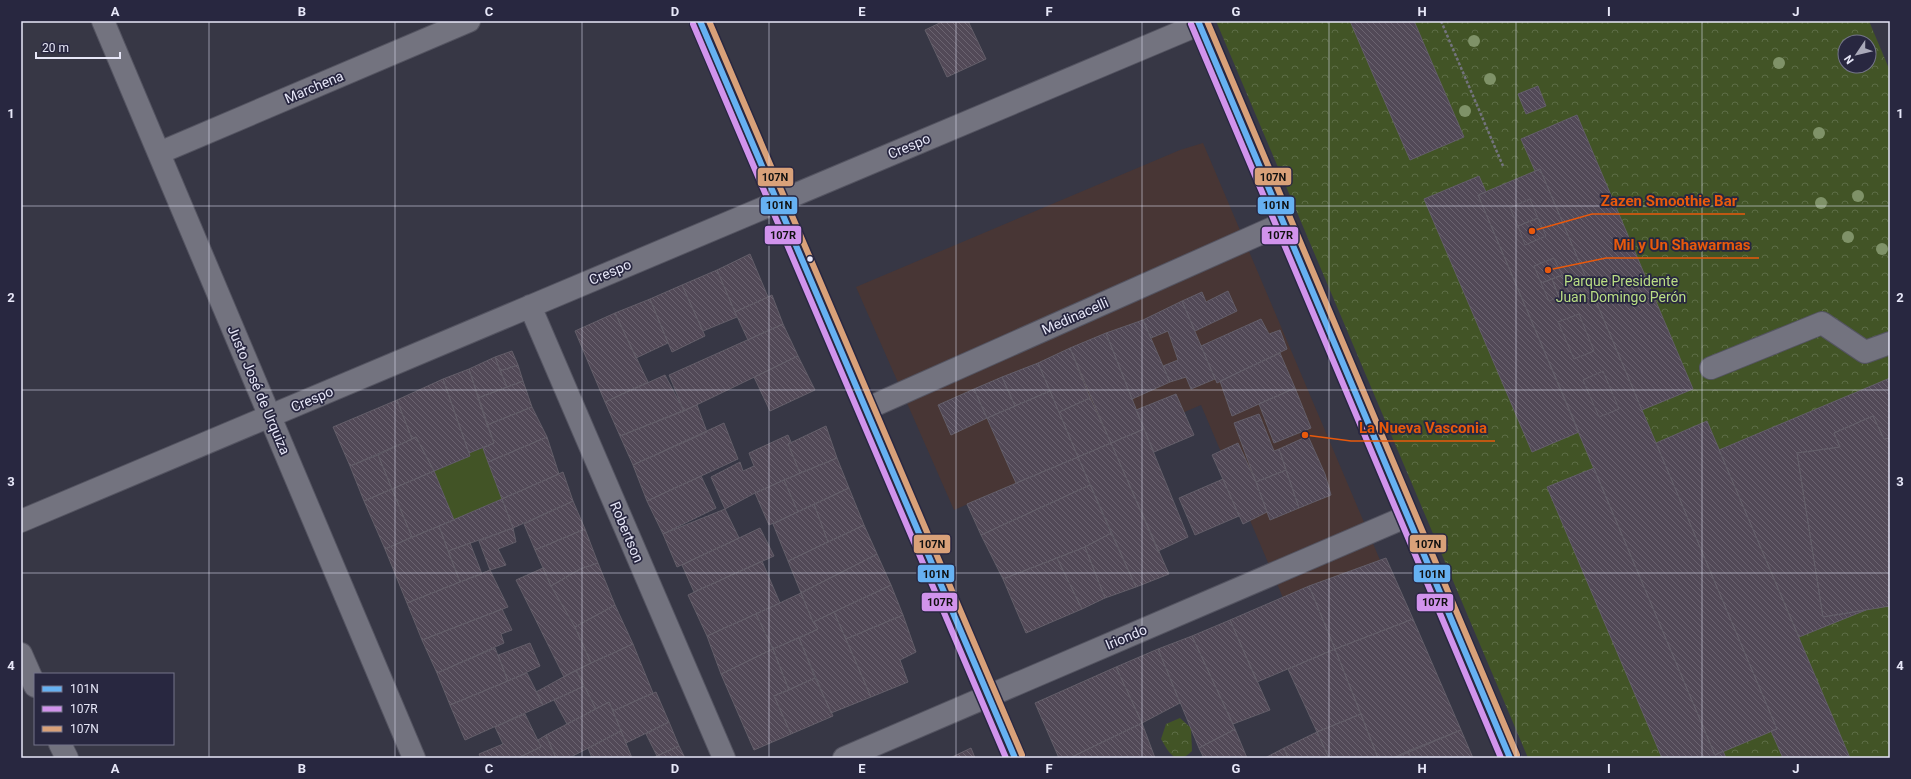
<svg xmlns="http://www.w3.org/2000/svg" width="1911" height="779" font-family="Roboto,sans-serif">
<defs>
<pattern id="forest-crowns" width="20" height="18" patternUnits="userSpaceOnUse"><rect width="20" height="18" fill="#425426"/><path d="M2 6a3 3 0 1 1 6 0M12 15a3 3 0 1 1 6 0" fill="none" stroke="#5d6d46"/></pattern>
<pattern id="building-back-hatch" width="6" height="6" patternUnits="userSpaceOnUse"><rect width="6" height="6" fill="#524957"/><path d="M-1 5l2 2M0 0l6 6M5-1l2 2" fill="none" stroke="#6b6370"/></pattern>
</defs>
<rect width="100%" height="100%" fill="#373745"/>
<path fill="#483635" d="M1203,143L1464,758L1338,727L1201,405L954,510L856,287L1180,150Z"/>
<path fill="#425426" d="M483,448L502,499L454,520L434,471L470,456L469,453Z"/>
<path fill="url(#forest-crowns)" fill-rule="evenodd" d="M1216,21H1869L1890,71V758H1528ZM1845,42H1869V66H1845Z
M1180,718L1191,728L1192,751C1176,767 1169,753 1161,739L1166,724Z"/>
<path fill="url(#building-back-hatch)" stroke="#635e69" d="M944,21H968L986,59L947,77L925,30Z
M1350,21H1414L1464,137L1410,160Z
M1538,86L1546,106L1526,114L1518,94Z
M1577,115L1693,389L1642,410L1540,169L1535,171L1521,139Z
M1540,169L1777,729L1715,755L1478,195Z
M1479,176L1486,192L1478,195L1579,432L1532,452L1424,199Z
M1530,199L1538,218L1518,226L1510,208Z
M1538,218L1546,236L1525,245L1518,226Z
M750,254L768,297L735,312L717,270Z
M1554,258L1562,275L1541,283L1534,266Z
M717,270L737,317L703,331L682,285Z
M1562,275L1569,293L1559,297L1552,279Z
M1552,279L1559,297L1549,301L1541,283Z
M682,285L705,336L672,352L650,299Z
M1228,291L1237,311L1195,331L1182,301L1202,292L1206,302Z
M772,295L783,324L748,340L735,312Z
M650,299L668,343L636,358L615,313Z
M1182,301L1215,379L1191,389L1186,377L1170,382L1163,366L1178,360L1168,331L1151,338L1143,320Z
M615,313L648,382L605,402L575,331Z
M1579,314L1594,351L1574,359L1558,322Z
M1261,319L1269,334L1280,330L1287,349L1217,383L1201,346Z
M1143,320L1170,382L1132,399L1106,333Z
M783,324L798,356L684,411L669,375Z
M1106,333L1144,429L1111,443L1070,348Z
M1070,348L1090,398L1059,412L1038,363Z
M512,351L518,365L500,371L495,357Z
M1280,353L1295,388L1232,416L1220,381Z
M798,356L815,390L770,411L754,377Z
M495,357L507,387L478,398L469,369Z
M1038,363L1050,391L1015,406L1002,377Z
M518,365L523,381L507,387L500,371Z
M469,369L494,443L469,453L443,379Z
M1603,371L1619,409L1599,417L1583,380Z
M665,375L684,411L620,436L605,402Z
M1002,377L1015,406L987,418L974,389Z
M1890,378V438L1884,439L1873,416L1834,433L1840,447L1797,453L1823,617L1866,610L1799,637L1719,450Z
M443,379L470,456L434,471L416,437L412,439L397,400Z
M523,381L532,407L487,425L478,398Z
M1295,388L1311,428L1274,443L1259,404Z
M974,389L987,418L951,435L938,405Z
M1050,391L1078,457L1016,483L987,418Z
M1176,394L1194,435L1154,452L1136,410Z
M1090,398L1111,443L1078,457L1059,412Z
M397,400L412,439L350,466L333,427Z
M697,405L707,432L633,465L620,436Z
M532,407L547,437L488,462L483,448L494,443L487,425Z
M1259,414L1274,451L1279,449L1286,470L1256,482L1234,423Z
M1873,416L1884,439L1890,438V606L1823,617L1797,453L1840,447L1834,433Z
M1707,421L1782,598L1850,758H1783L1771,731L1777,729L1656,443Z
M724,423L738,459L647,501L633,465Z
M826,426L837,458L800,473L788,444Z
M1144,429L1188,537L1158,551L1111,443Z
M788,435L791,442L788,444L800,473L755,493L725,509L711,477L740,462L743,471L754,466L749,453Z
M1308,436L1325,474L1331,495L1299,508L1279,449Z
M416,437L434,471L392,489L378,455Z
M547,437L559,474L502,499L488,462Z
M1111,443L1169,574L1136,587L1078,457Z
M1238,443L1256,482L1267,512L1243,524L1212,455Z
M378,455L392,489L364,501L350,466Z
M1078,457L1090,485L981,535L967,504Z
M837,458L849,488L798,512L784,480Z
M1594,468L1715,755L1723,751L1726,758H1662L1547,487Z
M1286,470L1299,508L1270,520L1256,482Z
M434,471L454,520L412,537L392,489Z
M563,472L573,501L513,528L502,499Z
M701,476L716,508L663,534L647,501Z
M1223,479L1239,516L1195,535L1179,498Z
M784,480L798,512L769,525L755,493Z
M1090,485L1111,533L1085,547L1003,579L981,535Z
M849,488L864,525L828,542L814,504Z
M392,489L412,537L385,549L364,501Z
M502,499L513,528L448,551L439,526Z
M573,501L585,529L535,550L524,524Z
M814,504L828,542L788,561L773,524Z
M725,509L739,538L677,567L663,534Z
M864,525L877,554L801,593L788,561Z
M439,526L460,582L407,603L385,549Z
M513,528L516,542L498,549L506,565L490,570L479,541Z
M760,528L774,556L694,592L682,565Z
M585,529L598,563L580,569L551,586L535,550Z
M1111,533L1136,587L1105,598L1085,547Z
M470,543L482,574L460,582L448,551Z
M1085,547L1105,598L1082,609L1057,558Z
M877,554L891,585L813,622L801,593Z
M1057,558L1082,609L1026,633L1003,579Z
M1386,558L1413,619L1335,649L1309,586Z
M762,561L780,603L707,636L688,595Z
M598,563L615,605L575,627L551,586L580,569Z
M543,568L551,586L575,627L591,663L564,677L516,580Z
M490,570L508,607L422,640L407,603Z
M891,585L903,615L846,639L834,612Z
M1309,586L1335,649L1257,682L1230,620Z
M801,593L813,622L818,629L773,649L756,614Z
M615,605L633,644L591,663L575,627Z
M502,609L512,630L501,634L504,643L437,673L422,640Z
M834,612L871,697L831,713L799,638L818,629L813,622Z
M756,614L773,649L721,674L707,636Z
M903,615L916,652L900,660L908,682L871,697L846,639Z
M1413,619L1461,730L1395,758H1378L1335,649Z
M1230,620L1270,710L1233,724L1192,636Z
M1192,636L1235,729L1199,748L1158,649Z
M799,638L815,678L789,690L773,649Z
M530,643L540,666L508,681L498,655Z
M633,644L653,693L613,711L609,702L596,709L576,670Z
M495,648L508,681L450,705L437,673Z
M773,649L789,690L774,696L791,734L754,750L721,674Z
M1158,649L1180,703L1142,723L1116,667Z
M1335,649L1361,714L1317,732L1288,669Z
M1116,667L1142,723L1070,758H1059L1035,703Z
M576,670L584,686L543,705L536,692Z
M527,673L543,705L465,740L450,705Z
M815,678L833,716L791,734L774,696Z
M584,686L596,709L567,724L554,700Z
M656,692L669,722L626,743L613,711Z
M609,702L621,731L569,758H556L546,735Z
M525,714L541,747L518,758H481L479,754L503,744L495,727Z
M1361,714L1378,758H1329L1317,732Z
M669,722L679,746L657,756L646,734Z
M1142,723L1155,758H1070Z
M1235,729L1247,758H1204L1199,748Z
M1461,730L1473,758H1411L1408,751Z
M621,731L632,758H592L588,748Z
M1317,732L1329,758H1288L1284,748Z
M546,735L556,758H518L541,747L538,740Z
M679,746L685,758H653L657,756Z
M971,748L975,758H950Z
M1284,748L1288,758H1265Z
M1408,751L1411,758H1393Z"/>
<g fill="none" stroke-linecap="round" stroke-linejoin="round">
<defs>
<path id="minor" d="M103,21L414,758
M700,21L1015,758
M159,153L469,21
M530,306L724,758
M1711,368L1822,323L1865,352L1890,343
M866,409L1284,223
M21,521L1200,24
M21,654L35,686
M60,744L67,758
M844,758L1408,516"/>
<path id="major" d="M1198,21L1510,758"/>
</defs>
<use href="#minor" stroke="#545461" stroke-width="24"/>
<use href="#major" stroke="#545461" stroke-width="24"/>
<path stroke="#73737d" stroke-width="2.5" stroke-dasharray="3 2" stroke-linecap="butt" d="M1441,21L1503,166"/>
<use href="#minor" stroke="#73737f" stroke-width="22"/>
<use href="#major" stroke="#786e7b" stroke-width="22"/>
<defs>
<path id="bus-1" d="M700,21L1015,758
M1198,21L1510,758"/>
<path id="bus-2" d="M693,24L1006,758
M1191,24L1501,758"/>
<path id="bus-3" d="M709,21L1022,755
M1207,21L1517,755"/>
</defs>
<use href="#bus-1" stroke="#282740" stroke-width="9"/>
<use href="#bus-2" stroke="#282740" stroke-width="9"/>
<use href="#bus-3" stroke="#282740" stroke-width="9"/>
<use href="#bus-1" stroke="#66b1f2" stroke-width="6"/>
<use href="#bus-2" stroke="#d193ec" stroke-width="6"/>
<use href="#bus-3" stroke="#d9a179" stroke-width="6"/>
</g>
<g fill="#7f9268">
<circle cx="1474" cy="41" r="6"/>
<circle cx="1779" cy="63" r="6"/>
<circle cx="1490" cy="79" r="6"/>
<circle cx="1465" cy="111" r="6"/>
<circle cx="1819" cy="133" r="6"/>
<circle cx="1858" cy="196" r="6"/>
<circle cx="1821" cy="203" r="6"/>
<circle cx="1848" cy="237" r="6"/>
<circle cx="1882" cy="249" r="6"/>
</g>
<path fill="none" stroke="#e7e7f8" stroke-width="1" stroke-opacity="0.55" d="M209,21V758M395,21V758M582,21V758M769,21V758M956,21V758M1142,21V758M1329,21V758M1516,21V758M1702,21V758M21,206H1890M21,390H1890M21,573H1890"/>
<circle fill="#e7e7f8" stroke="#282740" stroke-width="1.5" cx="810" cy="259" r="3.5"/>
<g text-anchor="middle" stroke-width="3.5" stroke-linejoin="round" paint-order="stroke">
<g font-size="14" fill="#e7e7f8" stroke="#282740">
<text transform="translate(314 87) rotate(-23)" y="5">Marchena</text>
<text transform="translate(909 146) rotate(-23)" y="5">Crespo</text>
<text transform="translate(610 272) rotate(-23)" y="5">Crespo</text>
<text transform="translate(1075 316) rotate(-24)" y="5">Medinacelli</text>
<text transform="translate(259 390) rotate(67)" y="5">Justo José de Urquiza</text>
<text transform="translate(312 399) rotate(-23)" y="5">Crespo</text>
<text transform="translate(627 532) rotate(67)" y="5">Robertson</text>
<text transform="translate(1126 637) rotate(-23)" y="5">Iriondo</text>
</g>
<g font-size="14" fill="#badd84" stroke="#282740">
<text x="1621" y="286">Parque Presidente<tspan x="1621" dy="16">Juan Domingo Perón</tspan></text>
</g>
</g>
<path fill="none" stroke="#e8590c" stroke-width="1.5" d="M1532 231L1592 214H1745M1548 270L1606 258H1759M1305 435L1351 441H1495"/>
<g fill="#e8590c" stroke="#282740" stroke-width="1.5">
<circle cx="1532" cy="231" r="4"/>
<circle cx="1548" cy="270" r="4"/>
<circle cx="1305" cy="435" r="4"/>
</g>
<g font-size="15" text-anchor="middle" font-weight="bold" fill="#e8590c" stroke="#282740" stroke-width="3.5" stroke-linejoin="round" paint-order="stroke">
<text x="1669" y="206">Zazen Smoothie Bar</text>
<text x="1682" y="250">Mil y Un Shawarmas</text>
<text x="1423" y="433">La Nueva Vasconia</text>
</g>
<g stroke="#282740" stroke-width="1.5">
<rect x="1254" y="167" width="38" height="19" rx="4" fill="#d9a179"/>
<rect x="757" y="167" width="37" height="20" rx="4" fill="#d9a179"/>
<rect x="760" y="196" width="38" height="19" rx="4" fill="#66b1f2"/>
<rect x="1257" y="196" width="38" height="19" rx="4" fill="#66b1f2"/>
<rect x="764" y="225" width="38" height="20" rx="4" fill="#d193ec"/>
<rect x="1261" y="226" width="38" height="19" rx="4" fill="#d193ec"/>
<rect x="1409" y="534" width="38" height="19" rx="4" fill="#d9a179"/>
<rect x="913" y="534" width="38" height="20" rx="4" fill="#d9a179"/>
<rect x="1413" y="564" width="38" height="19" rx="4" fill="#66b1f2"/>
<rect x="917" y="564" width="38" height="19" rx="4" fill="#66b1f2"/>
<rect x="921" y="592" width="37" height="20" rx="4" fill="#d193ec"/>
<rect x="1416" y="593" width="38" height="19" rx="4" fill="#d193ec"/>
</g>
<g font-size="11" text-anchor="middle" font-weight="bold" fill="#111">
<text x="1273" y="181">107N</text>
<text x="775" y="181">107N</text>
<text x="779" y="209">101N</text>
<text x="1276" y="209">101N</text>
<text x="783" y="239">107R</text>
<text x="1280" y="239">107R</text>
<text x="1428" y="548">107N</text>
<text x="932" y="548">107N</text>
<text x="1432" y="578">101N</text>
<text x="936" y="578">101N</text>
<text x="940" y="606">107R</text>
<text x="1435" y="606">107R</text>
</g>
<rect width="1911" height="779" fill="none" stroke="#282740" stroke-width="44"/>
<rect x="34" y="673" width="140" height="72" fill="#282740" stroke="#74748a"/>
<rect x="42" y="686" width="20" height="6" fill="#66b1f2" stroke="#74748a"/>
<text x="70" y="693" font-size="12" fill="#e7e7f8">101N</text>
<rect x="42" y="706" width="20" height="6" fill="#d193ec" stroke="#74748a"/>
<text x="70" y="713" font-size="12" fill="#e7e7f8">107R</text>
<rect x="42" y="726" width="20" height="6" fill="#d9a179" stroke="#74748a"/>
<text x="70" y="733" font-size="12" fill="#e7e7f8">107N</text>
<g transform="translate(1857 54) rotate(235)"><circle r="19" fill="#282740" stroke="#74748a"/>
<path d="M0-3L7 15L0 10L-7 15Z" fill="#a9a9b9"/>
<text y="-6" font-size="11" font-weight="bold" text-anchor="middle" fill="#e7e7f8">N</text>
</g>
<path d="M36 52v6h84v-6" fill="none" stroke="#e7e7f8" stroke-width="2"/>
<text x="42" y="52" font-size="12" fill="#e7e7f8" stroke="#282740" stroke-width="3" paint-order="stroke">20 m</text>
<rect x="22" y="22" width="1867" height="735" fill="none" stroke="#e7e7f8" stroke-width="1.5"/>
<g font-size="13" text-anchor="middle" font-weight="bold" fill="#e7e7f8">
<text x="115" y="16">A</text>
<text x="302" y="16">B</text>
<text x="489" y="16">C</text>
<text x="675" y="16">D</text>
<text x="862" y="16">E</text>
<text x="1049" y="16">F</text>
<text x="1236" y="16">G</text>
<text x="1422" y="16">H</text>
<text x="1609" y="16">I</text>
<text x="1796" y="16">J</text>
<text x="11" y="118">1</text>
<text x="1900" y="118">1</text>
<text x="11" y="302">2</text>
<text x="1900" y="302">2</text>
<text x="11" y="486">3</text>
<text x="1900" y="486">3</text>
<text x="11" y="670">4</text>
<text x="1900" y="670">4</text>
<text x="115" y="773">A</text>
<text x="302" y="773">B</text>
<text x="489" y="773">C</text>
<text x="675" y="773">D</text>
<text x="862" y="773">E</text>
<text x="1049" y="773">F</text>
<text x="1236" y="773">G</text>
<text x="1422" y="773">H</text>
<text x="1609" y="773">I</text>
<text x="1796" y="773">J</text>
</g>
</svg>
